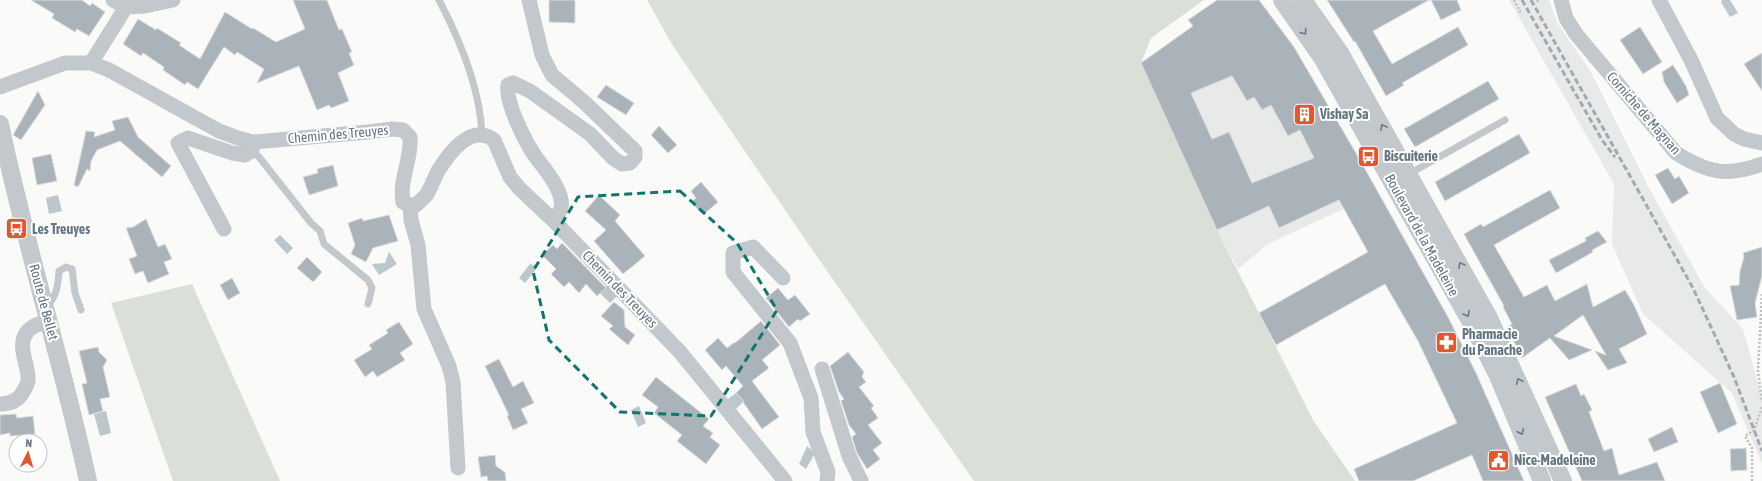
<svg xmlns="http://www.w3.org/2000/svg" width="1762" height="481" font-family="'Asap Condensed',sans-serif">
<rect width="100%" height="100%" fill="#fafaf8"/>
<path fill="#e8e9e9" d="M1229,0H1259L1294,47L1378,193L1268,244L1238,269L1217,230L1141,63Z
M1509,0H1549L1558,24L1591,72L1649,188L1705,288L1743,329L1762,398V464L1732,393L1643,314L1612,244L1614,184Z"/>
<path fill="#dadfd7" d="M647,0H1204L1151,38L1141,63L1217,230L1313,420L1355,481H974L811,248L673,46Z
M192,284L280,481H173L111,303Z"/>
<path fill="#bbc7cb" d="M1722,0H1730L1738,13L1730,17L1721,2Z
M58,195L62,211L49,214L46,198Z
M280,235L293,248L287,254L274,240Z
M389,252L397,264L379,275L372,264L385,263Z
M530,264L534,265L536,269L525,283L519,278Z
M608,284L618,295L610,303L600,293Z
M736,393L744,401L736,409L727,400Z
M639,406L646,423L638,427L631,410Z
M106,411L111,433L100,436L94,414Z
M807,446L815,453L806,469L799,464Z"/>
<path fill="#aab3b9" stroke="#dcdcda" fill-rule="evenodd" d="M31,0H82L90,6L92,3L105,12L89,36L77,29L75,32L52,18L54,14Z
M293,0H327L339,30L342,29L352,52L349,53L354,65L338,73L349,101L331,108L329,105L317,110L299,66L257,83L264,69L237,52L235,55L224,47L198,89L187,82L185,85L163,70L164,67L143,53L141,56L123,44L138,19L156,30L157,28L181,43L179,45L200,59L225,12L252,29L253,28L276,42L305,29Z
M549,0H575V23L549,22Z
M1217,0H1259L1294,47L1360,160L1448,317L1476,373L1524,481H1483L1472,455L1413,481H1359L1354,469L1457,423L1418,341L1385,284L1276,345L1259,313L1368,252L1339,200L1279,228L1269,206L1217,230L1141,63L1193,26L1188,20ZM1232,76L1247,101L1254,97L1262,110L1271,105L1288,136L1300,130L1314,158L1252,183L1229,132L1212,139L1191,93Z
M1327,0H1429L1373,31L1392,64L1458,27L1468,45L1402,83L1404,85L1386,96L1355,41L1354,42Z
M1431,0H1457L1461,10L1441,20Z
M1640,27L1662,62L1643,74L1620,40Z
M1762,53V91L1744,64Z
M1673,65L1686,86L1689,95L1677,103L1664,82L1662,72Z
M1488,81L1499,99L1415,147L1404,129Z
M606,85L634,103L626,115L597,97Z
M38,91L45,105L21,140L13,135Z
M128,117L138,137L171,166L162,177L120,141L97,150L91,161L90,171L87,169L78,187L74,185L86,131L95,132L94,137L115,130L112,121Z
M659,126L677,145L668,153L651,135Z
M1519,134L1530,153L1445,201L1435,182Z
M51,154L57,181L37,185L32,158Z
M333,165L338,186L309,195L303,177L318,173L317,169Z
M1668,168L1675,179L1679,176L1689,193L1672,204L1655,175Z
M701,182L718,202L703,215L691,202L696,198L691,191Z
M1550,190L1560,208L1494,245L1524,297L1547,285L1555,301L1587,284L1593,307L1625,290L1634,305L1647,334L1619,349L1627,363L1608,370L1595,351L1606,355L1583,315L1554,336L1592,350L1569,360L1550,338L1522,358L1507,327L1512,324L1503,307L1504,306L1464,234L1481,224L1483,227Z
M599,195L620,215L615,221L645,256L623,274L594,241L606,230L585,211Z
M389,215L398,241L373,248L366,262L351,254L355,245L348,223L362,218L363,221Z
M146,219L158,247L165,244L172,259L164,262L169,274L148,283L143,271L135,274L129,259L137,256L126,228L133,227Z
M1598,231L1607,242L1592,250L1593,252L1556,273L1549,260L1586,241L1585,238Z
M562,243L606,288L597,296L586,284L579,293L569,282L564,287L551,274L556,269L542,255L553,245L557,249Z
M1762,247V276L1755,303L1757,317L1737,320L1730,286L1739,285L1740,271L1744,257L1743,253Z
M307,257L322,272L313,282L297,268Z
M232,278L240,293L228,300L220,285Z
M778,288L788,300L795,295L810,314L800,321L798,319L789,327L766,298Z
M614,302L624,310L625,327L635,335L628,345L609,329L613,326L601,316Z
M761,321L780,345L762,360L769,368L752,381L779,417L762,429L743,402L744,401L736,393L743,386L726,366L722,370L705,350L718,338L727,348L735,342V343Z
M399,322L413,344L400,353L405,360L377,377L373,371L365,377L354,360L372,349L369,345L388,333L386,330Z
M98,347L99,352L107,360L103,367L110,397L100,399L103,411L89,415L82,384L87,383L79,351Z
M848,352L864,372L862,377L866,382L859,387L874,406L871,408L878,418L868,425L882,443L873,450L880,459L867,469L857,453L852,437L856,434L849,425L841,401L844,399L839,392L830,366Z
M499,359L513,387L523,381L534,403L521,409L528,423L513,430L507,416L509,415L485,366Z
M656,377L709,419L703,426L713,433L710,437L720,445L706,464L677,441L682,435L654,413L658,407L642,395Z
M1720,383L1737,424L1718,433L1700,392Z
M1576,384L1581,396L1584,394L1592,410L1589,412L1604,451L1612,448L1619,475L1657,462L1665,481H1582L1545,397Z
M16,414L17,418L33,416L35,434L10,436V433L0,435V415Z
M1672,427L1678,442L1654,452L1648,439Z
M1746,448L1747,470L1731,471L1730,449Z
M495,455L496,466L506,473H505L506,481H488L487,476L481,477L478,457Z"/>
<g fill="none" stroke-linecap="round" stroke-linejoin="round">
<path stroke="#bbbfc2" stroke-width="2.5" stroke-dasharray="2 2" stroke-linecap="butt" d="M1514,0L1521,13
M1537,0L1538,2
M1762,294L1758,371L1762,402
M1752,481V448L1745,436L1754,430L1762,407"/>
<path stroke="#c3c8cc" stroke-width="7" d="M439,0C460,40 480,88 482,134
M252,151L259,157L311,223L320,231L324,244L368,280L372,288L368,304
M1409,174L1505,120
M47,306C57,296 58,285 59,271L66,267L72,269L75,293L81,310"/>
<path stroke="#c3c8cc" stroke-width="15" d="M113,0L126,7
M529,0L542,55L552,75L584,102L635,151V157L630,163L622,164L613,158L590,134L530,91L513,83L508,85C505,102 525,141 535,156C544,168 565,192 561,208C560,212 556,217 554,221
M1561,0L1566,18L1576,34L1676,153C1708,173 1727,177 1762,164
M1659,0L1691,60L1717,118L1734,134L1744,139L1762,143
M91,63L126,7L145,6L173,0
M0,87L65,63H91L109,70L219,131L238,138L253,142L368,132L392,129L403,130L410,137C412,159 399,179 403,202L410,205H416C420,201 424,198 427,194C431,187 434,179 438,171C449,153 471,123 494,140L510,177L519,188L554,221L680,352L785,481
M410,205L411,220L418,245L424,309L449,366L453,382L458,468
M224,229L178,143L188,138L232,153L245,155L252,151L253,142
M783,278L753,247L733,253V272L790,343L811,398L813,432L828,472L827,481
M822,369L849,456L861,481
M0,404C10,404 18,401 23,392C25,388 28,384 28,380C29,365 16,346 27,332C32,325 41,323 49,321"/>
<path stroke="#c3c8cc" stroke-width="18" d="M1282,0L1323,59L1473,326L1498,376L1542,481
M1303,0L1340,53L1489,318L1563,481
M0,124C25,244 62,361 88,481"/>
<path stroke="#a2aab0" stroke-width="3" stroke-dasharray="6 3" stroke-linecap="butt" d="M1522,0L1602,140L1615,157
M1531,0L1693,288L1734,377L1762,451"/>
</g>
<defs><path id="oneway-chevron" d="M-2-3.5L2.5 0L-2 3.5" fill="none" stroke-width="1.6" stroke-linecap="round" stroke-linejoin="round"/></defs>
<g stroke="#6a7a87">
<use href="#oneway-chevron" transform="translate(1304 32) rotate(54)"/>
<use href="#oneway-chevron" transform="translate(1383 127) rotate(-119)"/>
<use href="#oneway-chevron" transform="translate(1461 265) rotate(-119)"/>
<use href="#oneway-chevron" transform="translate(1467 314) rotate(61)"/>
<use href="#oneway-chevron" transform="translate(1519 381) rotate(-114)"/>
<use href="#oneway-chevron" transform="translate(1521 432) rotate(67)"/>
</g>
<path fill="none" stroke="#0f766e" stroke-width="3" stroke-dasharray="8 5" stroke-linejoin="round" d="M680,191L737,243L777,310L711,416L620,412L549,340L533,271L578,197Z"/>
<defs>
<symbol id="building-square" viewBox="-11 -11 22 22"><rect x="-9" y="-9" width="18" height="18" rx="4" fill="#e4572e" stroke="#fff"/><path d="M-4-6H4V6H1V3H-1V6H-4ZM-2.5-4.3h1.7v1.8h-1.7ZM.8-4.3h1.7v1.8H.8ZM-2.5-1h1.7V.8h-1.7ZM.8-1h1.7V.8H.8Z" fill="#fff"/></symbol>
<symbol id="bus-square" viewBox="-11 -11 22 22"><rect x="-9" y="-9" width="18" height="18" rx="4" fill="#e4572e" stroke="#fff"/><path d="M-5-6H5V4H4V6H2V4H-2V6H-4V4H-5ZM-3.5-4V0h7V-4ZM-3.5 1.2v1.5H-2V1.2ZM2 1.2v1.5H3.5V1.2Z" fill="#fff"/></symbol>
<symbol id="pharmacy-square" viewBox="-11 -11 22 22"><rect x="-9" y="-9" width="18" height="18" rx="4" fill="#e4572e" stroke="#fff"/><path d="M-2-6h4v4h4v4h-4v4h-4v-4h-4v-4h4Z" fill="#fff"/></symbol>
<symbol id="civic-square" viewBox="-11 -11 22 22"><rect x="-9" y="-9" width="18" height="18" rx="4" fill="#e4572e" stroke="#fff"/><path d="M-.6-6.5H3V-4.5H.6V-3L4-1V1h2V6H-6V1h2V-1L-.6-3ZM-1.2 2.5V6h2.4V2.5Z" fill="#fff"/></symbol>
</defs>
<g fill-rule="evenodd">
<use href="#building-square" x="1292" y="102" width="25" height="25"/>
<use href="#bus-square" x="1356" y="144" width="25" height="25"/>
<use href="#bus-square" x="4" y="216" width="25" height="25"/>
<use href="#pharmacy-square" x="1434" y="330" width="25" height="25"/>
<use href="#civic-square" x="1486" y="448" width="25" height="25"/>
</g>
<g text-anchor="middle" stroke-width="4" stroke-linejoin="round" paint-order="stroke">
<g font-size="14" fill="#657683" stroke="#fff">
<text transform="translate(1644 113) rotate(49)" y="5">Corniche de Magnan</text>
<text transform="translate(338 134) rotate(-5)" y="5">Chemin des Treuyes</text>
<text transform="translate(1422 235) rotate(61)" y="5">Boulevard de la Madeleine</text>
<text transform="translate(620 289) rotate(46)" y="5">Chemin des Treuyes</text>
<text transform="translate(44 302) rotate(75)" y="5">Route de Bellet</text>
</g>
<g font-size="14" font-weight="bold" fill="#657683" stroke="#fff" text-anchor="start">
<text x="1320" y="119">Vishay Sa</text>
<text x="1384" y="161">Biscuiterie</text>
<text x="32" y="234">Les Treuyes</text>
<text x="1462" y="339">Pharmacie<tspan x="1462" dy="16">du Panache</tspan></text>
<text x="1514" y="465">Nice-Madeleine</text>
</g>
</g>
<g transform="translate(28 453) rotate(5)"><circle r="19" fill="#ffffff" stroke="#c1c8cd"/>
<path d="M0-3L7 15L0 10L-7 15Z" fill="#e4572e"/>
<text y="-6" font-size="11" font-weight="bold" text-anchor="middle" fill="#657683">N</text>
</g>
</svg>
